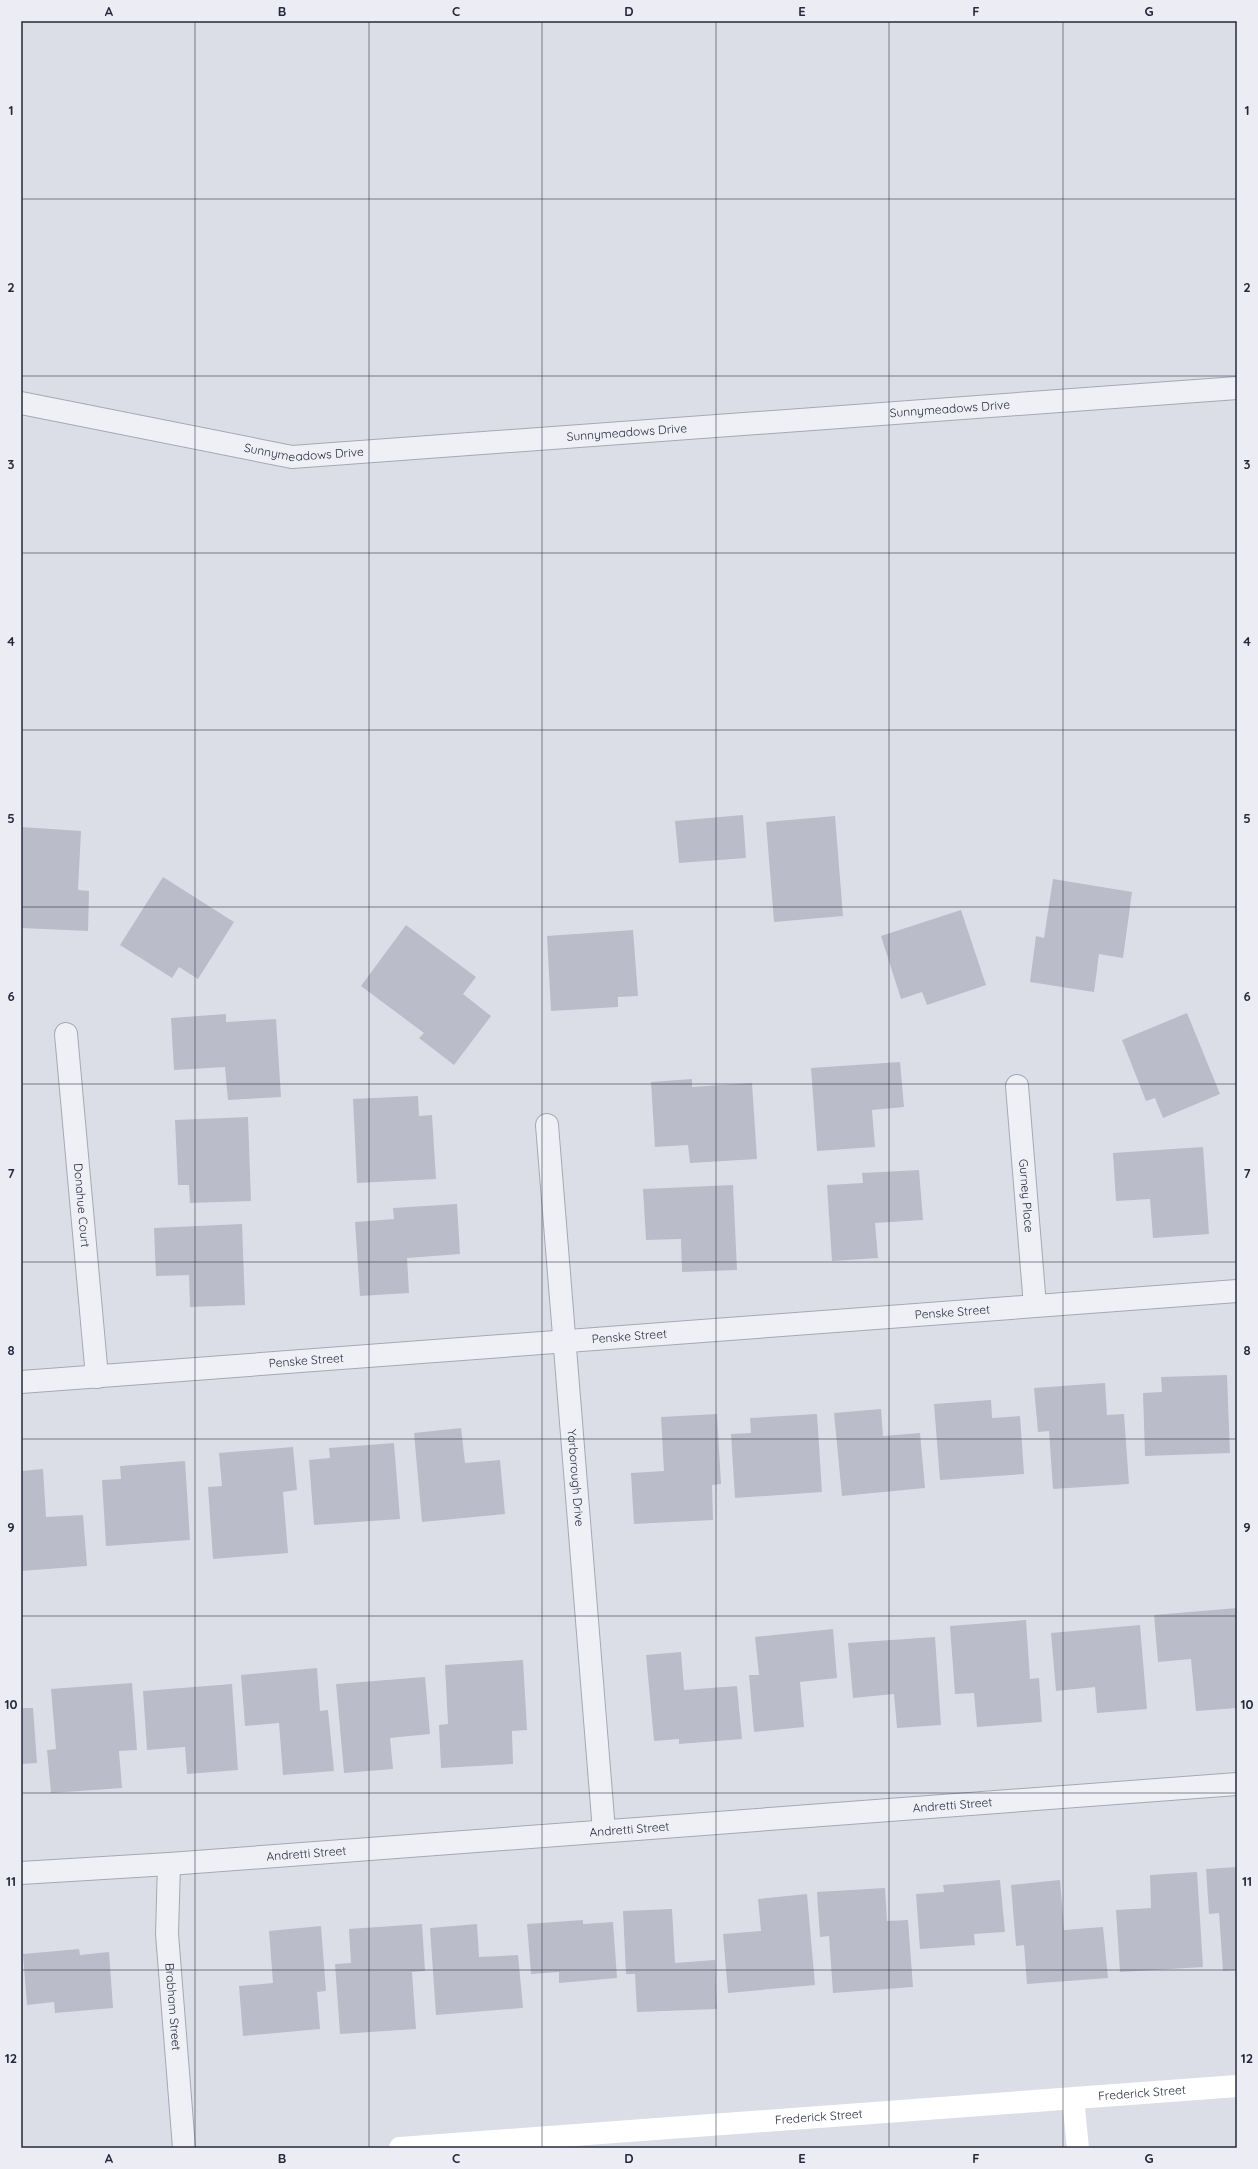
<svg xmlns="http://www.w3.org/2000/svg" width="1258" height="2169" font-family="Quicksand,sans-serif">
<rect width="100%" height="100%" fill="#dcdee7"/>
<path fill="#babcc9" d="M743,815L746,858L679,863L675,821Z
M835,816L843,916L774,922L766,822Z
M21,827L81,831L78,890L89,891L88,931L21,928Z
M163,877L234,922L198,979L179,967L172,978L120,945Z
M1053,879L1132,892L1123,958L1099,954L1094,992L1030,982L1036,936L1044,938Z
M961,910L986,985L927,1005L922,992L901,999L881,936Z
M406,925L476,977L463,994L491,1016L454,1065L419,1038L424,1033L361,986Z
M633,930L638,996L618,997V1007L551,1011L547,936Z
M1187,1013L1220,1094L1163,1118L1155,1098L1146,1101L1122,1040Z
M226,1014V1022L276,1019L281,1097L228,1100L225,1067L174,1070L171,1018Z
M900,1062L904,1107L872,1110L875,1147L817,1151L811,1068Z
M692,1079V1087L752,1083L757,1159L690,1163L688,1145L655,1147L651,1082Z
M418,1096L419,1116L432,1115L436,1179L357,1183L353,1099Z
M248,1117L251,1201L190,1203L189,1185H178L175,1120Z
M1203,1147L1209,1234L1153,1238L1150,1199L1116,1201L1113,1153Z
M919,1170L923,1220L875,1223L878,1258L832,1261L827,1185L863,1183L862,1173Z
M733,1185L737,1270L682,1272L681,1239L646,1240L643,1189Z
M457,1204L460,1254L407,1258L409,1293L360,1296L355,1222L394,1219L393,1208Z
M242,1224L245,1305L190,1307L189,1275L156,1276L154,1228Z
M1227,1375L1230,1453L1145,1456L1143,1393L1162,1392L1161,1377Z
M1105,1383L1107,1415L1124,1414L1129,1484L1053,1489L1049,1431L1038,1432L1034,1388Z
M991,1400L992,1418L1020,1416L1024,1474L940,1480L934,1404Z
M881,1409L883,1436L920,1433L925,1488L842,1496L834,1413Z
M717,1414L721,1484L712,1485L713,1520L634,1524L631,1473L664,1471L661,1417Z
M817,1414L822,1492L735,1498L731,1434L751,1433L750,1418Z
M461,1428L465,1463L500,1460L505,1514L422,1522L414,1433Z
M394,1443L400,1519L314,1525L309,1460L330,1458L329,1448Z
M293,1447L297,1490L283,1492L288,1553L213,1559L208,1487L222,1486L219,1453Z
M185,1461L190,1540L106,1546L102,1480L121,1479L120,1466Z
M43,1469L46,1517L83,1515L87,1566L21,1571V1471Z
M1237,1608V1708L1196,1711L1191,1659L1158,1662L1154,1615Z
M1026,1620L1030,1679L1039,1678L1042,1722L977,1727L974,1693L955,1694L950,1626Z
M1140,1625L1147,1709L1097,1713L1095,1687L1056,1691L1051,1633Z
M833,1629L837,1678L800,1682L804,1727L754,1732L749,1675H759L755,1637Z
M935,1637L941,1725L897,1728L894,1694L853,1698L848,1643Z
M681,1652L684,1690L737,1686L742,1739L679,1744V1739L654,1741L646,1655Z
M523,1660L527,1730L512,1731L513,1764L441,1768L439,1725L448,1724L445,1665Z
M317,1668L320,1711L328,1710L334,1771L283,1775L279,1723L245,1726L241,1675Z
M425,1677L430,1734L390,1738L393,1769L344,1773L336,1684Z
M132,1683L137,1750L119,1751L122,1788L51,1793L47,1750L56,1749L51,1689Z
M232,1684L238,1770L187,1774L185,1747L147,1750L143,1691Z
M21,1708H33L37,1763L21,1764Z
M1237,1867V1970L1223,1971L1219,1913L1209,1914L1206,1869Z
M1197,1872L1203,1967L1120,1972L1116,1910L1151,1908L1150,1875Z
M1000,1880L1005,1932L974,1934L975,1945L920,1949L916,1894L944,1892L943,1885Z
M1060,1880L1064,1930L1103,1927L1108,1978L1027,1984L1024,1945L1016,1946L1011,1885Z
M885,1888L887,1921L908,1920L913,1987L833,1993L829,1936L820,1937L817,1892Z
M807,1894L815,1985L728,1993L723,1934L761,1931L758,1899Z
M672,1909L675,1963L715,1960L717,2009L637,2012L635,1974H626L623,1911Z
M583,1920V1924L613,1922L617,1978L559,1983V1972L531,1974L527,1924Z
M422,1924L425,1971L412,1972L416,2029L340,2034L335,1964L351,1963L349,1929Z
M477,1924L479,1957L518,1955L523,2008L436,2015L430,1928Z
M321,1926L326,1991L317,1992L320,2029L243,2036L239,1986L273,1983L269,1931Z
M79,1949L80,1955L109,1952L113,2008L55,2013L54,2002L27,2005L23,1954Z"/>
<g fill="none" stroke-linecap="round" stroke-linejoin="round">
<defs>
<g id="minor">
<path id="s1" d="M21,403L292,457L1237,388"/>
<path id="s2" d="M66,1034L97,1377"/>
<path id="s3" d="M1017,1086L1035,1306"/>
<path id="s4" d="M547,1125L604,1831"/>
<path id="s5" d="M21,1382L1237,1291"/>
<path id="s6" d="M169,1864L167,1934L184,2148"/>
<path id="s7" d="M21,1873L169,1864L1237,1784"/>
</g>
</defs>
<use href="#minor" stroke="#a5a8b4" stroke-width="24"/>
<use href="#minor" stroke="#eff0f5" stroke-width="22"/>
<g stroke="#fff" stroke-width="22">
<path d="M1073,2099L1078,2148"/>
<path id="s8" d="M400,2148L1237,2086"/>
</g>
</g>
<path fill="none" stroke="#26293d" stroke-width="1" stroke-opacity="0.55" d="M195,21V2148M369,21V2148M542,21V2148M716,21V2148M889,21V2148M1063,21V2148M21,199H1237M21,376H1237M21,553H1237M21,730H1237M21,907H1237M21,1084H1237M21,1262H1237M21,1439H1237M21,1616H1237M21,1793H1237M21,1970H1237"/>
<g text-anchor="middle" stroke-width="3" stroke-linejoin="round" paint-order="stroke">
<g font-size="12" fill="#26293d" stroke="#ecedf4">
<text dy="4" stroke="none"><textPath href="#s1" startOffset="936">Sunnymeadows Drive</textPath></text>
<text dy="4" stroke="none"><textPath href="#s1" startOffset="612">Sunnymeadows Drive</textPath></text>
<text dy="4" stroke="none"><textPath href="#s1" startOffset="288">Sunnymeadows Drive</textPath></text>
<text dy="4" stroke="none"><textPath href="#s3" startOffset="110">Gurney Place</textPath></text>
<text dy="4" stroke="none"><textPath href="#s2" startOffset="172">Donahue Court</textPath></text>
<text dy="4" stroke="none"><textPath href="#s5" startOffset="934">Penske Street</textPath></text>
<text dy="4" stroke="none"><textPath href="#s5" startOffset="610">Penske Street</textPath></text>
<text dy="4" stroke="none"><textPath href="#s5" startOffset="286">Penske Street</textPath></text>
<text dy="4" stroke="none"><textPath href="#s4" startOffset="354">Yarborough Drive</textPath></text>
<text dy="4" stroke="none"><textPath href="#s7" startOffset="934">Andretti Street</textPath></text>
<text dy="4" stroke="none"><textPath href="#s7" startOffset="610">Andretti Street</textPath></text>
<text dy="4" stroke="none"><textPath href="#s7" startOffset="286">Andretti Street</textPath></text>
<text dy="4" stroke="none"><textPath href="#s6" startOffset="143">Brabham Street</textPath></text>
<text dy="4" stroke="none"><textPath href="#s8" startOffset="744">Frederick Street</textPath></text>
<text dy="4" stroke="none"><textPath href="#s8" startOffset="420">Frederick Street</textPath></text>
</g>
</g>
<rect width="1258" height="2169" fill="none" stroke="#ecedf4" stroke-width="44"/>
<rect x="22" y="22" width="1214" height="2125" fill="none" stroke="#26293d" stroke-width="1.5"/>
<g font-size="13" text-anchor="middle" font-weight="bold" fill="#26293d">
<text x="109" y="16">A</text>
<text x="282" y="16">B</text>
<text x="456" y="16">C</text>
<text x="629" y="16">D</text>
<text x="802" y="16">E</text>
<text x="976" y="16">F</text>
<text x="1149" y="16">G</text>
<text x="11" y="115">1</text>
<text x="1247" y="115">1</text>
<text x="11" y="292">2</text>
<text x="1247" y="292">2</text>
<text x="11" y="469">3</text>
<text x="1247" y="469">3</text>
<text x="11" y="646">4</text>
<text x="1247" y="646">4</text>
<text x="11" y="823">5</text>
<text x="1247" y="823">5</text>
<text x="11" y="1001">6</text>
<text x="1247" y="1001">6</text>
<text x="11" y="1178">7</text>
<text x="1247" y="1178">7</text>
<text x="11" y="1355">8</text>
<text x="1247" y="1355">8</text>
<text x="11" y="1532">9</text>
<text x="1247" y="1532">9</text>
<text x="11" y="1709">10</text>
<text x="1247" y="1709">10</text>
<text x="11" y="1886">11</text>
<text x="1247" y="1886">11</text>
<text x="11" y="2063">12</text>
<text x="1247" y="2063">12</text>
<text x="109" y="2163">A</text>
<text x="282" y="2163">B</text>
<text x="456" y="2163">C</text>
<text x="629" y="2163">D</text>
<text x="802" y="2163">E</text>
<text x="976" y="2163">F</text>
<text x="1149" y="2163">G</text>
</g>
</svg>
